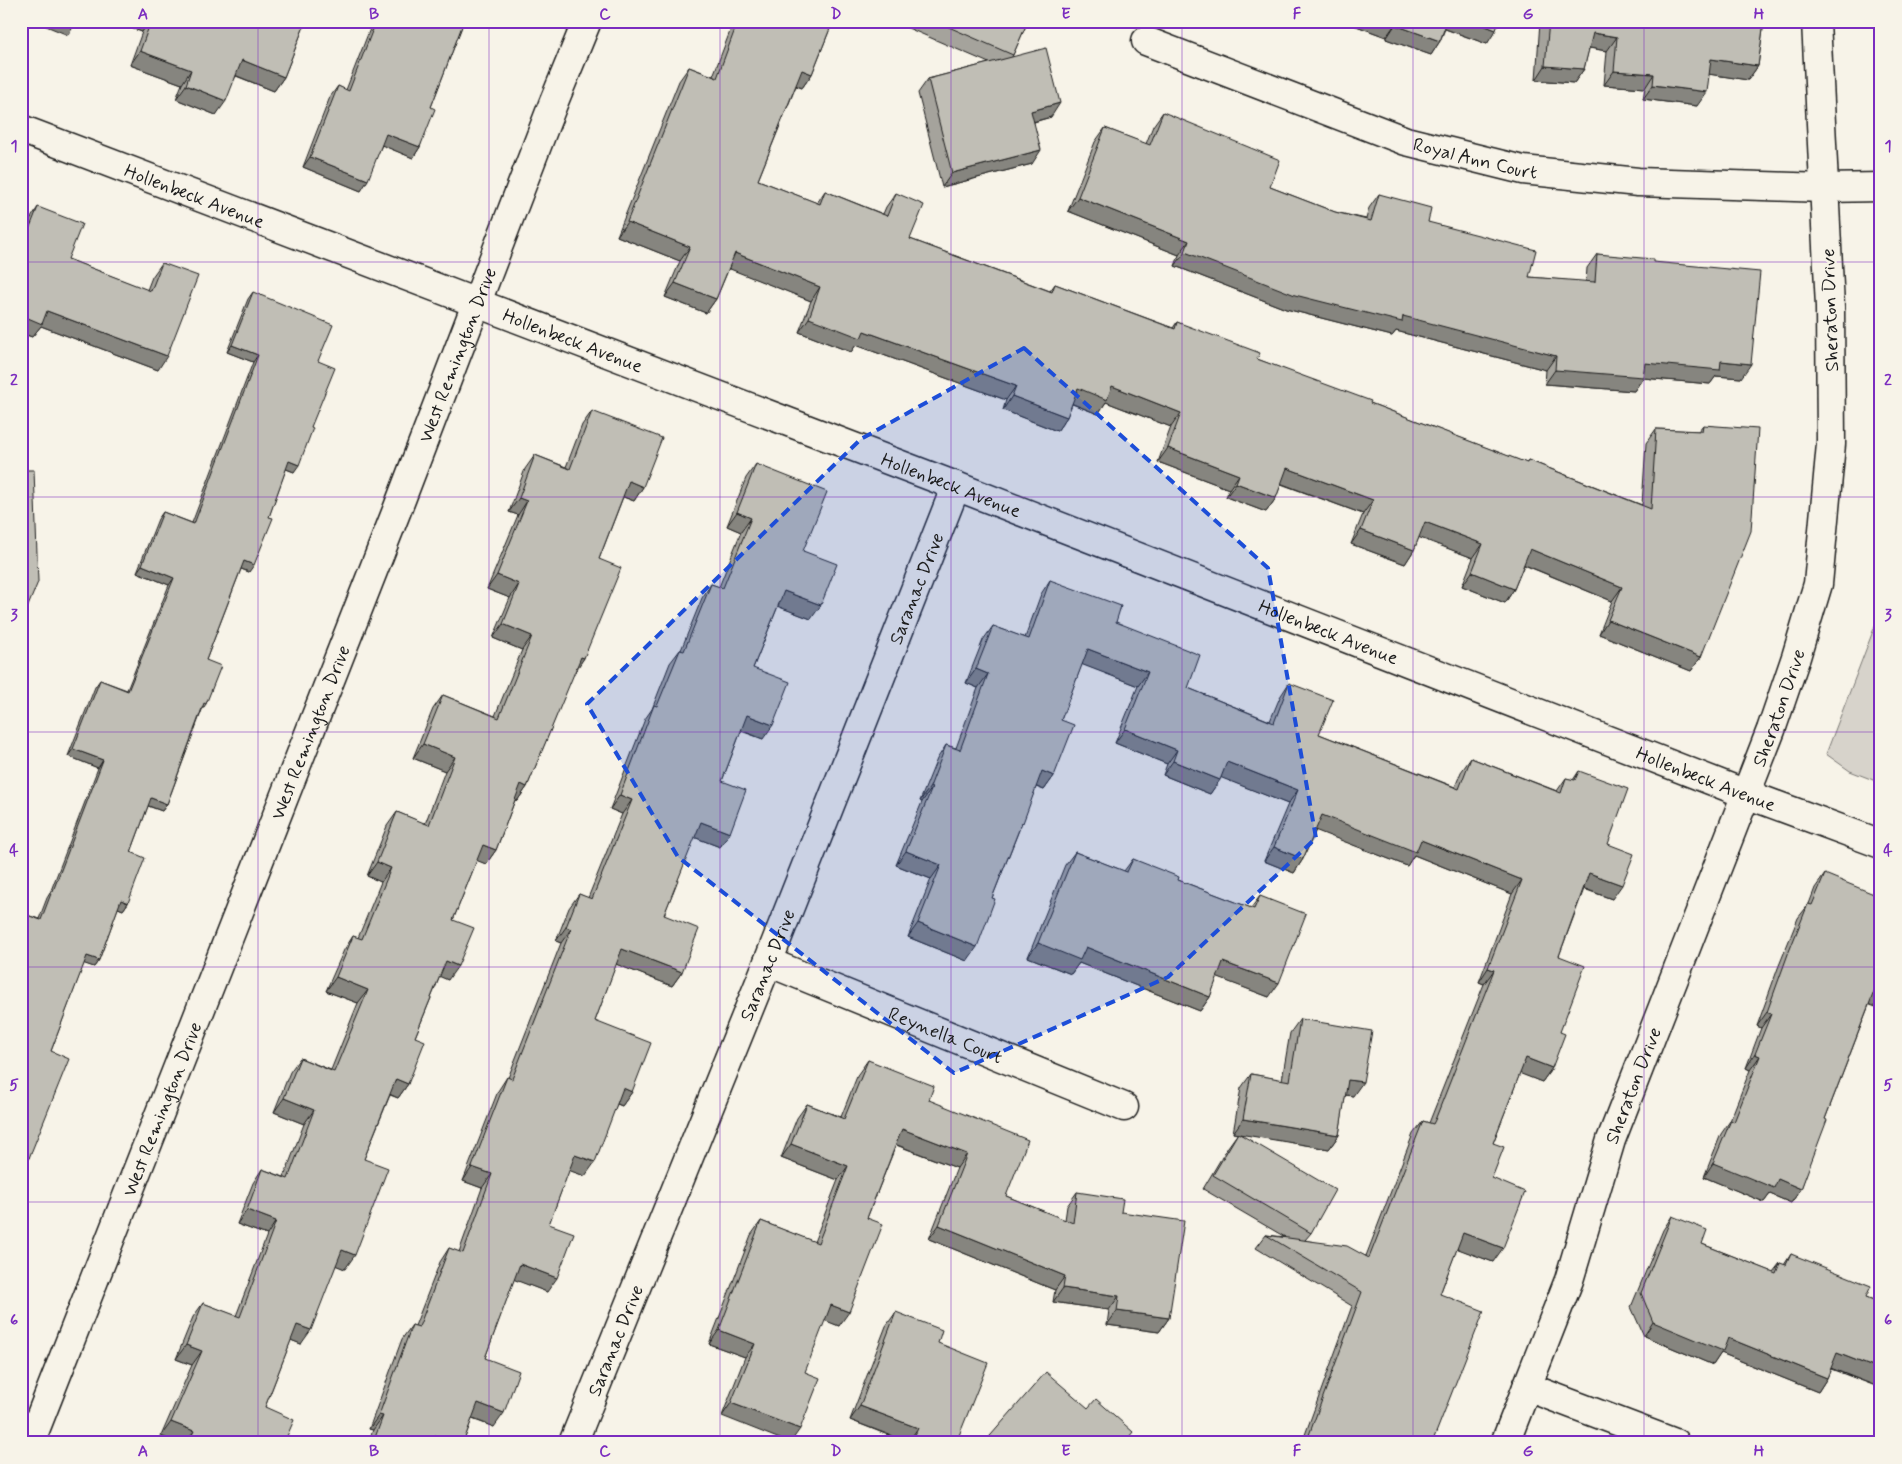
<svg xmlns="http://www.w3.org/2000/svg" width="1902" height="1464" font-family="Mynerve,sans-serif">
<rect width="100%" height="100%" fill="#f7f3e8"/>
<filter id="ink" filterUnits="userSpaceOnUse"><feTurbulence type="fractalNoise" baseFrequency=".02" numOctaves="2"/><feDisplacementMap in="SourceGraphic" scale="10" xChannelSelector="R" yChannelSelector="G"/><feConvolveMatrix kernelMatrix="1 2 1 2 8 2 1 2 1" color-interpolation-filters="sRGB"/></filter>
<g filter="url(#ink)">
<path fill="#d7d3cb" stroke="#7a7874" d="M1876,254H1881V410Z
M1881,489V783L1850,771L1826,754L1878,618Z"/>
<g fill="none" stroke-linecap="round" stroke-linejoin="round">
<defs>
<g id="minor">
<path id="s1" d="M1146,41L1406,141L1523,170L1638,182L1824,188L1881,187"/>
<path id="s2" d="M21,129L956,486L1746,794L1881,844"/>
<path id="s3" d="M768,962L1124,1107"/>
<path d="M1527,1387L1675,1443"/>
<path id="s4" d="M30,1443L397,510L553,104L587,21"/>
<path id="s5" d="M573,1443L768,962L956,486"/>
<path id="s6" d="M1505,1443L1569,1280L1611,1140L1771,730L1796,657L1818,584L1831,444L1830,307L1816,21"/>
</g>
</defs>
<use href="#minor" stroke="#1c1c1c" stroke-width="31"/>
<use href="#minor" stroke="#f7f3e8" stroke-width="28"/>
</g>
<path fill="#a5a39c" stroke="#1c1c1c" d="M112,21H306L284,77L274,91L236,76L216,115L176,99L182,84L130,65L142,32Z
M373,21H464L431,107L420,147L413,158L382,145L361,191L303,167L330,97L338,86L346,90Z
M734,21H833L812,74L802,88L796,86L758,180L817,203L825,191L883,214L886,207L896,193L910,239L1050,291L1055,284L1173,328L1177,322L1257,359L1370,403L1526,463L1528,460L1642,505L1646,443L1656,429L1698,431L1703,425L1701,657L1691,671L1599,634L1612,601L1524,565L1514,589L1505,603L1462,586L1473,558L1419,537L1414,550L1405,564L1351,544L1363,514L1281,484L1276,498L1266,512L1226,497L1229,489L1158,462L1171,427L1106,402L1098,414L1072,404L1067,417L1057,431L1003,410L1006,400L856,345L851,352L799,332L811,301L729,268L716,299L706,313L665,297L680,261L617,236L679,81L689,67L713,76Z
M903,21H1028L1012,57L1051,117L1034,122L1032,164L942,187L918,93L928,79L989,63L901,25Z
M1343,21H1499L1487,44L1445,29L1440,41L1431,55L1386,39V37Z
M1540,21H1764L1758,66L1748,80L1709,74L1697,106L1643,99L1645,88L1604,85L1607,51L1589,48L1584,69L1574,83L1536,80Z
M1163,112L1270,187L1335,212L1366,219L1369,208L1379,194L1428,222L1529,277L1586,282L1587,268L1597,254L1653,262L1741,378L1716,376L1710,384L1643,378L1634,391L1545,384L1546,370L1396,331L1392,336L1286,309L1175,266L1179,255L1068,211L1095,142L1105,128L1146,144L1153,126Z
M38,207L68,259L147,290L152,277L162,263L158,370L41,326L32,337L21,333V235H23L29,221Z
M253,292L318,361L311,427L294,472L286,469L249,572L241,569L206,660V704L202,710L167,804L162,811L148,806L131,852L128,903L123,910L118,908L99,960L94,967L84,963L51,1051L29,1158L24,1165L21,1163V913L39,919L47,898L50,893L98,768L68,756L95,687L100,680L127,690L169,585L137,572L158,519L163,512L192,523L253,362L227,352L248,299Z
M592,411L643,487L634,501L623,497L599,559L584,658L574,672L527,787L517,801L515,800L496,850L486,864L477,860L453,920L448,980L440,976L415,1037L408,1084L398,1098L390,1095L364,1159L345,1269L336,1265L301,1344L291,1340L265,1407L284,1443H178L161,1436L192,1365L176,1359L193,1317L203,1303L236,1316L267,1235L237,1224L253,1183L262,1169L284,1177L304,1124L274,1112L290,1072L300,1058L331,1070L358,1003L326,991L344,950L353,936L358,938L381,882L367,876L387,826L397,812L425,824L445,771L413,758L433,709L443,695L495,716L522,650L493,638L510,598L487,589L518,515L509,512L525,469L535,455L566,467L582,425Z
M756,464L803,551L811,619L778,606L753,668L763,739L741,731L722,781L730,833L720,847L694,837L664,915L682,972L672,986L616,964L595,1021L632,1092L622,1106L617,1104L585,1176L569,1170L549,1224L547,1292L514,1279L485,1358L494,1427L472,1419L463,1443H368L373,1430L369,1429L402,1339L412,1325L415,1326L440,1262L449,1248L459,1252L482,1188L463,1181L498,1091L507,1077L508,1078L561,943L556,941L569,908L579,894L588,898L622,814L610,809L645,719L652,709L670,663L680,650H681L702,598L711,584L719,587L741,532L727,526L746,478Z
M1050,580L1116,622L1188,688L1270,721L1280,697L1289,683L1319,734L1455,787L1461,772L1471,758L1557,791L1566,778L1573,780L1579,771L1608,844L1612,899L1584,889L1559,956L1560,1032L1552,1068L1542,1082L1520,1073L1493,1143L1492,1178L1493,1262L1457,1248L1440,1294L1432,1443H1302L1352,1306L1256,1248L1266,1235L1285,1237L1203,1189L1228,1147L1238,1133H1233L1241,1088L1251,1074L1282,1080L1290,1033L1300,1019L1353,1096L1345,1095L1339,1135L1329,1149L1238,1133L1311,1233L1305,1240L1366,1256L1413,1134L1423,1121L1429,1123L1484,984L1479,982L1512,894L1414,855L1407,866L1316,830L1303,859L1294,873L1264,861L1288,804L1221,777L1210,794L1163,775L1167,764L1115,743L1138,686L1082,664L1061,720L1054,776L1044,790L1036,787L992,898L967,961L908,937L931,879L896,865L922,802L920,801L937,759L946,745L956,748L978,688L966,683L983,640L993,626L1025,638L1041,594Z
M1075,852L1124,871L1133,859L1178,880L1251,908L1260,896L1269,997L1217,977L1210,997L1200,1011L1079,963L1071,974L1028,957L1065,865Z
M1825,874L1869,1005L1825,1119L1801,1189L1791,1203L1770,1194L1764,1202L1704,1177L1721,1134L1730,1121L1750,1070L1746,1068L1761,1028L1757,1026L1778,968L1798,918L1809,904L1815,888Z
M868,1060L929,1100L1006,1196L1065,1220L1067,1206L1077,1192L1121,1212L1169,1318L1159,1332L1107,1325L1109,1310L1053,1302L1055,1290L929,1239L957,1168L896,1145L867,1218L839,1326L825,1320L722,1416L745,1357L709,1344L751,1235L761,1221L814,1242L838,1180L781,1158L797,1118L807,1104L841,1117L858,1074Z
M1672,1216L1702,1244L1773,1272L1780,1263L1784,1265L1791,1254L1866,1297L1881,1303V1388L1831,1369L1827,1378L1818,1392L1721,1353L1713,1365L1644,1336L1631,1307L1663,1230Z
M896,1312L956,1443H908L850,1420L886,1326Z"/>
<path fill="#86857f" stroke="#1c1c1c" d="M21,21H25L21,27Z
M34,21H77L68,35Z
M112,21H150L142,32Z
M1343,21H1392L1396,23L1386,37Z
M1445,21H1473L1496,30L1487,44L1440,27Z
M1395,25L1440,41L1431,55L1386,39Z
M1593,33L1617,37L1607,51L1584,47Z
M140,51L191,70L182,84L130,65Z
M1711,59L1758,66L1748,80L1701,73Z
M242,60L284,77L274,91L232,74Z
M1545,66L1584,69L1574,83L1536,80Z
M802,70L812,74L802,88L793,84Z
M1614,71L1654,74L1645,88L1604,85Z
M186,85L226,101L216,115L176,99Z
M1653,85L1707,92L1697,106L1643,99Z
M1060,103L1051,117L1021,125L1031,111Z
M386,134L420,147L413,158L379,144Z
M1041,150L1032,164L942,187L952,173Z
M310,157L368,180L361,191L303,167Z
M1078,197L1189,241L1179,255L1068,211Z
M627,222L690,247L680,261L617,236Z
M1185,252L1556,356L1546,370L1396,331L1392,336L1286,309L1175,266Z
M735,253L820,287L811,301L725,267Z
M675,283L716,299L706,313L665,297Z
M47,311L167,356L158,370L41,326L32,337L21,333V315Z
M809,318L864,331L1016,386L1006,400L856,345L851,352L799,332Z
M232,345L258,355L253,362L227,352Z
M1721,361L1751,364L1741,378L1716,376L1710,384L1643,378L1634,391L1545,384L1555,370L1645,363Z
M1112,386L1181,413L1171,427L1106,402L1098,414L1068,402L1078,388Z
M1012,396L1067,417L1057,431L1003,410Z
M1168,448L1239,475L1229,489L1158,462Z
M289,461L299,465L294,472L284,468Z
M1287,468L1373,500L1363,514L1277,482Z
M629,481L643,487L634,501L619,495Z
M1236,483L1276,498L1266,512L1226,497Z
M519,498L527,501L518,515L509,512Z
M737,512L751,518L741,532L727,526Z
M1425,522L1483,544L1473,558L1415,536Z
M1361,530L1414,550L1405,564L1351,544Z
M1530,549L1622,587L1612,601L1520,563Z
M244,561L254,565L249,572L239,568Z
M142,565L174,578L169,585L137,572Z
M1472,572L1514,589L1505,603L1462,586Z
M497,575L519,584L510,598L487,589Z
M784,591L821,605L811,619L774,605Z
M1608,620L1701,657L1691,671L1599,634Z
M503,624L532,636L522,650L493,638Z
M1088,649L1148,672L1138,686L1078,663Z
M581,657L584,658L575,672L571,671Z
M976,669L988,674L978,688L966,683Z
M747,715L773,725L763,739L738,729Z
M1125,729L1177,750L1167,764L1115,743Z
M423,744L455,757L445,771L413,758Z
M73,749L103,760L98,768L68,756Z
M1173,761L1220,780L1210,794L1163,775Z
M1227,762L1298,790L1288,804L1217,776Z
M1042,771L1054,776L1044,790L1032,785Z
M521,784L527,787L517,801L511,798Z
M930,787L932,788L922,802L920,801Z
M620,795L632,800L622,814L610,809Z
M151,798L167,804L162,811L146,805Z
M1322,815L1421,840L1522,880L1512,894L1414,855L1407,866L1312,829Z
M701,822L730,833L720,847L691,836Z
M483,845L496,850L486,864L473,859Z
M1274,847L1303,859L1294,873L1264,861Z
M906,851L941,865L931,879L896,865Z
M377,862L391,868L381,882L367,876Z
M1589,873L1622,885L1612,899L1580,887Z
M121,900L128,903L123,910L116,907Z
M918,923L977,947L967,961L908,937Z
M566,927L571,929L561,943L556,941Z
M1038,943L1086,947L1210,997L1200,1011L1079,963L1071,974L1028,957Z
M622,949L682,972L672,986L613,963Z
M87,956L99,960L94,967L82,963Z
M446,961L458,966L448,980L436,975Z
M1223,962L1279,983L1269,997L1213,976Z
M1488,968L1494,970L1484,984L1479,982Z
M336,977L368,990L358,1003L326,991Z
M1875,989L1881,992V1009L1865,1003Z
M1767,1012L1771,1014L1761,1028L1757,1026Z
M1755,1054L1760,1056L1750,1070L1746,1068Z
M1526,1058L1552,1068L1542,1082L1516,1072Z
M396,1079L408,1084L398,1098L387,1093Z
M1348,1080L1363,1082L1353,1096L1338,1094Z
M623,1088L632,1092L622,1106L613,1102Z
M284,1098L314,1110L304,1124L274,1112Z
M1243,1119L1339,1135L1329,1149L1233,1133Z
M902,1129L967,1154L957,1168L892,1143Z
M791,1144L848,1166L838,1180L781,1158Z
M575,1155L595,1162L585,1176L565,1169Z
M1713,1163L1778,1179L1801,1189L1791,1203L1770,1194L1764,1202L1704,1177Z
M472,1167L492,1174L482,1188L463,1181Z
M247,1210L276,1221L267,1235L237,1224Z
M939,1225L1065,1276L1055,1290L929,1239Z
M1463,1233L1503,1248L1493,1262L1453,1247Z
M342,1250L355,1255L345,1269L332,1264Z
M520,1264L557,1278L547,1292L510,1278Z
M1063,1288L1119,1296L1109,1310L1053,1302Z
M831,1305L849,1312L839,1326L821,1319Z
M1117,1311L1169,1318L1159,1332L1107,1325Z
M1653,1322L1728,1338L1827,1378L1818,1392L1721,1353L1713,1365L1644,1336Z
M297,1325L311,1330L301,1344L288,1339Z
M719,1330L755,1344L745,1357L709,1344Z
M186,1345L202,1351L192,1365L176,1359Z
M1837,1353L1881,1370V1388L1828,1367Z
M478,1403L504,1413L494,1427L468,1417Z
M731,1403L800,1429L790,1443L722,1416Z
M860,1406L918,1428L908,1442L850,1420Z
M379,1415L383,1416L373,1430L369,1429Z
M171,1422L194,1431L186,1443H178L161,1436Z
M435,1435L454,1443H430Z"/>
<path fill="#c0beb5" stroke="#1c1c1c" d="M151,21H306L284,77L242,60L226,101L186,85L191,70L140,51Z
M376,21H464L431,107L435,109L420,147L386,134L368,180L310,157L338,86L349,91Z
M738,21H833L812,74L802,70L758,180L820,204L825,191L887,216L896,193L924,205L910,239L1052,292L1055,284L1175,329L1177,322L1260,353L1257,359L1371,401L1370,403L1527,463L1528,460L1651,509L1656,429L1702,431L1703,425L1758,429L1751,531L1701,657L1608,620L1622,587L1530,549L1514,589L1472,572L1483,544L1425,522L1414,550L1361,530L1373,500L1287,468L1276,498L1236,483L1239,475L1168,448L1181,413L1112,386L1107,400L1078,388L1067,417L1012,396L1016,386L864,331L861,338L809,318L820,287L735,253L716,299L675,283L690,247L627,222L689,67L717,78Z
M935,21H1028L1013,55Z
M1392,21H1447L1440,41L1395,25L1396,23Z
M1473,21H1499L1496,30Z
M1549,21H1764L1758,66L1711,59L1707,92L1653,85L1654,74L1614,71L1617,37L1593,33L1584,69L1545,66Z
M1046,48L1060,103L1031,111L1041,150L952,173L928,79Z
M1163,112L1280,160L1270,187L1335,212L1371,221L1379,194L1431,208L1428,222L1536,250L1529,277L1595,282L1597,254L1653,259V262L1760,272L1751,364L1721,361L1720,370L1645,363L1643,377L1555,370L1556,356L1403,316L1402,322L1295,295L1185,252L1189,241L1078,197L1105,128L1150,145Z
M38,207L82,224L68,259L151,291L162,263L198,276L167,356L47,311L42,324L21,315V235L26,237Z
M253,292L333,325L318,361L335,368L311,427L313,428L299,465L289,461L269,517L273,518L254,565L244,561L206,660L221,666L206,704L204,703L167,804L151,798L131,852L145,858L128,903L121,900L99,960L87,956L51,1051L69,1059L29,1158L21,1154V913L41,920L52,891H53L103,760L73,749L100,680L128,691L174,578L142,565L163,512L194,524L258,355L232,345Z
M592,411L662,438L643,487L629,481L599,559L621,568L584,658L581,657L527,787L521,784L496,850L483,845L453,920L474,928L458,966L446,961L415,1037L425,1041L408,1084L396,1079L364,1159L388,1168L355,1255L342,1250L311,1330L297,1325L265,1407L294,1420L284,1443H188L194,1431L171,1422L202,1351L186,1345L203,1303L240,1317L276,1221L247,1210L262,1169L288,1179L314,1110L284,1098L300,1058L334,1072L368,990L336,977L353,936L362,939L391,868L377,862L397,812L429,825L455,757L423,744L443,695L499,718L532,636L503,624L519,584L497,575L527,501L519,498L535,455L570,469Z
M756,464L827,492L803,551L837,564L821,605L784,591L753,668L790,682L773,725L747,715L722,781L746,790L730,833L701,822L664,915L699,929L682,972L622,949L595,1021L651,1043L632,1092L623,1088L595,1162L575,1155L549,1224L574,1233L557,1278L520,1264L485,1358L519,1371L504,1413L478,1403L463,1443H454L435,1435L432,1443H373L383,1416L379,1415L412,1325L419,1327L449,1248L463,1253L492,1174L472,1167L507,1077L512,1079L571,929L566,927L579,894L592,899L632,800L620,795L654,705L657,706L680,650L684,651L711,584L723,588L751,518L737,512Z
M21,470H34L38,582L21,623Z
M1050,580L1121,606L1116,622L1200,655L1188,688L1274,723L1289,683L1333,700L1319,734L1459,789L1471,758L1561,793L1566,778L1575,780L1579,771L1628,789L1608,844L1634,854L1622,885L1589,873L1559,956L1585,966L1560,1032L1565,1034L1552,1068L1526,1058L1493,1143L1504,1147L1492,1178L1525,1192L1503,1248L1463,1233L1440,1294L1484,1311L1432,1443H1306L1362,1292L1266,1235L1347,1246L1369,1258L1423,1121L1433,1124L1435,1120L1494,970L1488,968L1522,880L1421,840L1416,852L1322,815L1303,859L1274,847L1298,790L1227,762L1220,780L1173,761L1177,750L1125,729L1148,672L1088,649L1061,720L1074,725L1054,776L1042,771L1023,823L1022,822L992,898L995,899L977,947L918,923L941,865L906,851L932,788L930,787L946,745L960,750L988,674L976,669L993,626L1029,639Z
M1075,852L1127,872L1133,859L1179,877L1178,880L1254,909L1260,896L1306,914L1279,983L1223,962L1210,997L1086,947L1080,960L1038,943Z
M1825,874L1881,897V992L1875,989L1825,1119L1827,1120L1801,1189L1778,1179L1774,1188L1713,1163L1731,1120L1734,1122L1760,1056L1755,1054L1771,1014L1767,1012L1788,954L1808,904L1812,905Z
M1300,1019L1372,1031L1363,1082L1348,1080L1339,1135L1243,1119L1251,1074L1290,1081Z
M868,1060L934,1086L929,1100L1028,1140L1006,1196L1073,1223L1077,1192L1123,1199L1121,1212L1184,1221L1169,1318L1117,1311L1119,1296L1063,1288L1065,1276L939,1225L967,1154L902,1129L867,1218L883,1224L849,1312L831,1305L805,1372L820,1378L800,1429L731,1403L755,1344L719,1330L761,1221L818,1243L848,1166L791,1144L807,1104L844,1119Z
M1238,1133L1335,1190L1311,1233L1213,1175Z
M1672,1216L1707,1230L1702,1244L1776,1273L1780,1263L1786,1265L1791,1254L1871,1286L1866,1297L1881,1303V1370L1837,1353L1827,1378L1728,1338L1723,1351L1653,1322L1641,1293Z
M896,1312L942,1330L938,1343L988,1363L956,1443H919L913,1440L918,1428L860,1406Z
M1046,1372L1088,1408L1096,1399L1133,1432L1124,1443H984Z"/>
</g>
<path fill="#1d4ed8" fill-opacity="0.2" stroke="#1d4ed8" stroke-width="4" stroke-dasharray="10 6" stroke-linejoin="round" d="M1024,348L1268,568L1316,838L1168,977L954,1073L678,857L587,704L861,439Z"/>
<path fill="none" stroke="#7b2cbf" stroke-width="1" stroke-opacity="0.55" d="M258,21V1443M489,21V1443M720,21V1443M951,21V1443M1182,21V1443M1413,21V1443M1644,21V1443M21,262H1881M21,497H1881M21,732H1881M21,967H1881M21,1202H1881"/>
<g text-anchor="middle" stroke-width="4.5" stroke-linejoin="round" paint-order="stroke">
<g font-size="19" fill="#1c1c1c" stroke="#f7f3e8">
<text dy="7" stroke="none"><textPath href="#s1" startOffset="350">Royal Ann Court</textPath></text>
<text dy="7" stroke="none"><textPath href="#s2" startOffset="186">Hollenbeck Avenue</textPath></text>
<text transform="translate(1829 310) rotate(-92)" y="7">Sheraton Drive</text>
<text dy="7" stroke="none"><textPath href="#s2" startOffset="591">Hollenbeck Avenue</textPath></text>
<text dy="7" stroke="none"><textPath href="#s4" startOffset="1169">West Remington Drive</textPath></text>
<text dy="7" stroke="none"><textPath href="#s2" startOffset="996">Hollenbeck Avenue</textPath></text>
<text dy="7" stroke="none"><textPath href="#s5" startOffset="921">Saranac Drive</textPath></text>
<text dy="7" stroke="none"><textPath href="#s2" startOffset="1401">Hollenbeck Avenue</textPath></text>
<text dy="7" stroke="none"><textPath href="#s6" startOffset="785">Sheraton Drive</textPath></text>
<text dy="7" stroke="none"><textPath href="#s4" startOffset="764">West Remington Drive</textPath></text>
<text dy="7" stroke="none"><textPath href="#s2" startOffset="1806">Hollenbeck Avenue</textPath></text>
<text dy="7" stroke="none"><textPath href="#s5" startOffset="516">Saranac Drive</textPath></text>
<text dy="7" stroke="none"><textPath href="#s3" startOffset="192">Reynella Court</textPath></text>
<text dy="7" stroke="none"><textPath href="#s6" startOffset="380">Sheraton Drive</textPath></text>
<text dy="7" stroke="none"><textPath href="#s4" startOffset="359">West Remington Drive</textPath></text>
<text dy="7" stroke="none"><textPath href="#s5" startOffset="111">Saranac Drive</textPath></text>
</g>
</g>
<rect width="1902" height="1464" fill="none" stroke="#f7f3e8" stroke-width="55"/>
<rect x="28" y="28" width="1846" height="1408" fill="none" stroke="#7b2cbf" stroke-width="2"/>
<g font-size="16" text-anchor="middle" font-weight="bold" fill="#7b2cbf">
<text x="143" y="19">A</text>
<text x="374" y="19">B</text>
<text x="605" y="19">C</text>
<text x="836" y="19">D</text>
<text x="1066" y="19">E</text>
<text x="1297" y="19">F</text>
<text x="1528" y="19">G</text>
<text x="1759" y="19">H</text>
<text x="14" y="151">1</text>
<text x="1888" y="151">1</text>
<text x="14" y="385">2</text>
<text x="1888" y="385">2</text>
<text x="14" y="620">3</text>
<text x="1888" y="620">3</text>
<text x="14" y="855">4</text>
<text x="1888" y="855">4</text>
<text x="14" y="1090">5</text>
<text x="1888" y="1090">5</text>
<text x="14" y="1325">6</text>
<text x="1888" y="1325">6</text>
<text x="143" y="1456">A</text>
<text x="374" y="1456">B</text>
<text x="605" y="1456">C</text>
<text x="836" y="1456">D</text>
<text x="1066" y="1456">E</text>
<text x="1297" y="1456">F</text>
<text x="1528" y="1456">G</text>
<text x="1759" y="1456">H</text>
</g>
</svg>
